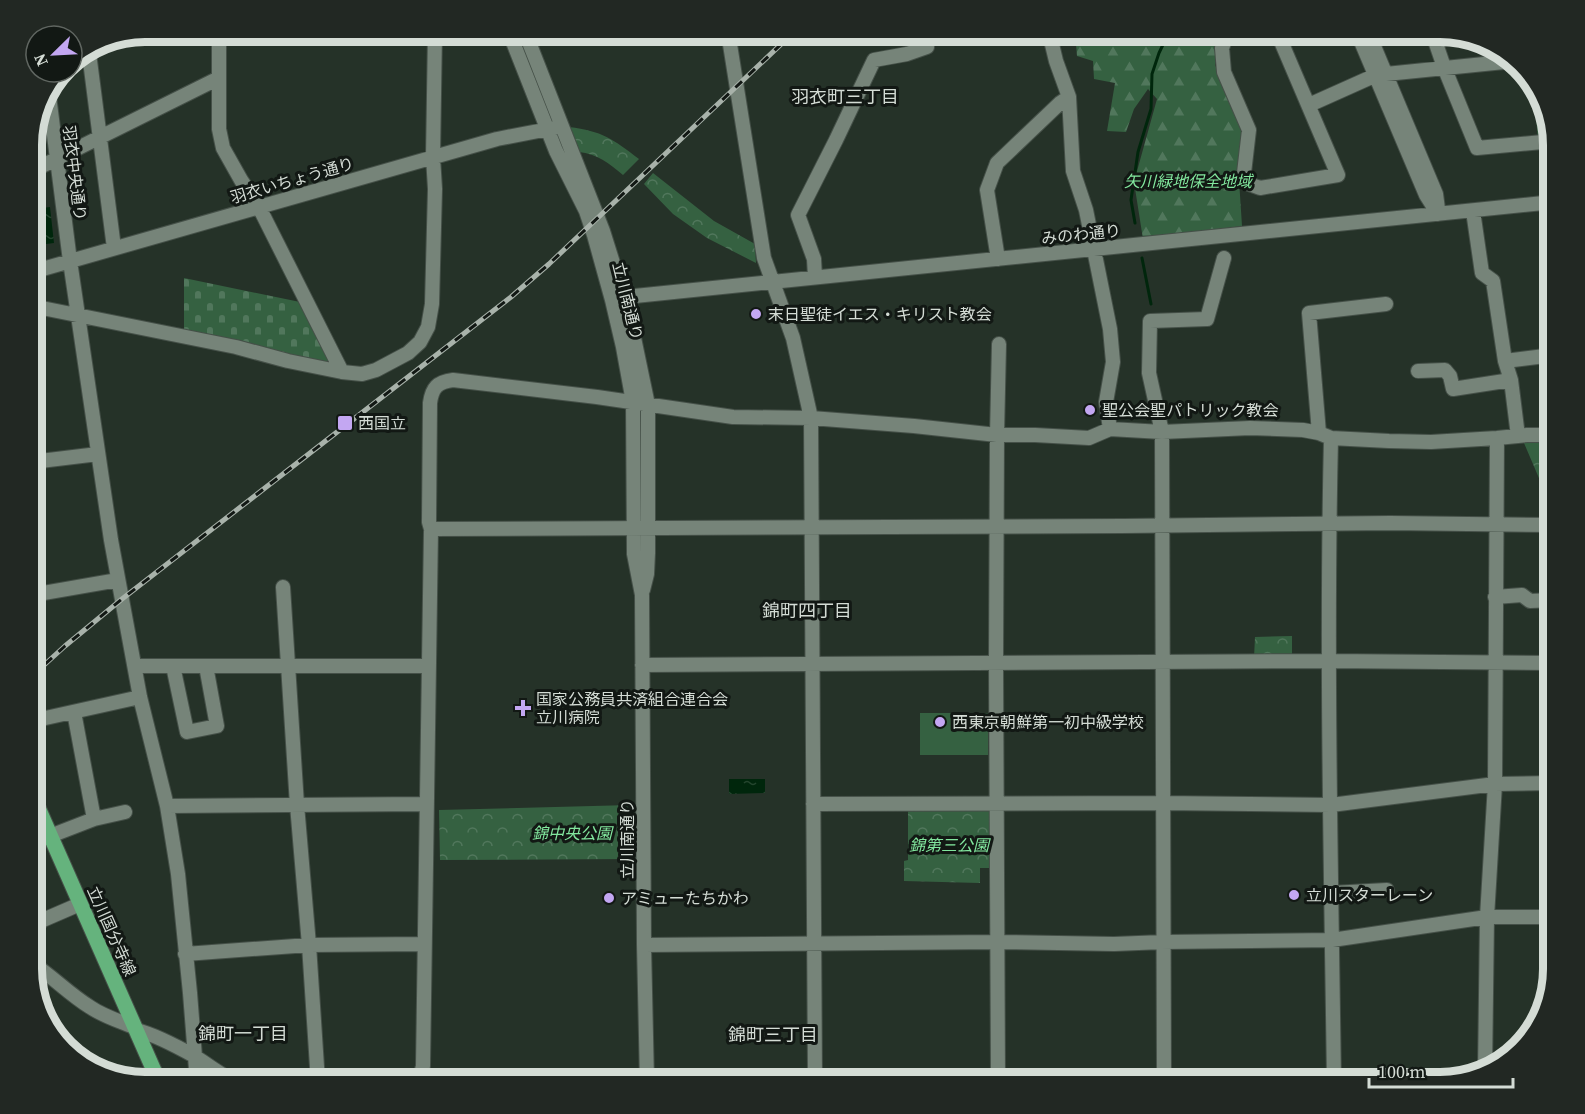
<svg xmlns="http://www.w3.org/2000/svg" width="1585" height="1114" font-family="'Source Serif 4','Noto Sans JP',serif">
<defs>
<pattern id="forest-firs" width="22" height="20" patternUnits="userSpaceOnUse" patternTransform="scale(1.5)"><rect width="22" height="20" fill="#356141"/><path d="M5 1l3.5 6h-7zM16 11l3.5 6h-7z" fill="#51775c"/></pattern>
<pattern id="cemetery-stones" width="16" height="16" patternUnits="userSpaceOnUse" patternTransform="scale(1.5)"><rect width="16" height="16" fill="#356141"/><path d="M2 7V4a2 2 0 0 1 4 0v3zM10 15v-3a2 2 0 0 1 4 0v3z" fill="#51775c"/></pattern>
<pattern id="park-crowns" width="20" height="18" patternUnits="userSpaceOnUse" patternTransform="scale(1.5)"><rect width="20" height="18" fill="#356141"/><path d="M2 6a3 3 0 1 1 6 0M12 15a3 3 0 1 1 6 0" fill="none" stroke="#51775c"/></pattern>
<pattern id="water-ripples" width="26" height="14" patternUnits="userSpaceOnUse" patternTransform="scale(1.5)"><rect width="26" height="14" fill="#00260c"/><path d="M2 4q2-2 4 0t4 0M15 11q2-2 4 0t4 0" fill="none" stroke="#24452e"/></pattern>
</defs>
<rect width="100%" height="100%" fill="#253228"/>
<path fill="#356141" d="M920,713H988V755H920Z"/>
<path fill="url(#forest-firs)" d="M1075,32H1222L1215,65L1245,129L1239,180L1242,226L1143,239L1134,182L1157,99L1148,89L1134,109L1126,132L1107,131L1115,83L1094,79L1093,61L1077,56Z"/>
<path fill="url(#cemetery-stones)" d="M184,278L300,302L333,367L184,332Z"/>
<path fill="url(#park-crowns)" d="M1533,84L1542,94L1552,139L1538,140Z
M569,127C602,131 613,139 639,159L623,175C609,163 597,154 579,152Z
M653,173L714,221L755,244L756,263L707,238L673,214L644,184Z
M1553,442V511L1524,443Z
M1292,636V658H1254L1255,637Z
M631,805V859L440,860L439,810Z
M908,807H993L995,868H980V883L904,881V861L908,860Z"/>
<path fill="url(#water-ripples)" d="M50,207L54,243L39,245L34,209Z
M729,779H765V793L729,794Z"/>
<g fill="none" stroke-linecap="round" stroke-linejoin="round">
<path stroke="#00260c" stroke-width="3" d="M1135,223L1131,200L1138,152L1151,109L1152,74L1159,53L1169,32
M1142,258L1151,304"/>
<defs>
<path id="minor" d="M219,32V129L223,148L241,180L259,207L342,372
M509,32L556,151L586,211L594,235L612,300L623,347L633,402L634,554L642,595L644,945L647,1082
M525,32L603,231L629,314L648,405V553L647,574L643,590
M728,32L764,258L793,338L811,418L815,1082
M1049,32L1056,61L1069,97L1073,171L1086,210L1110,329L1113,362L1106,402L1110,429
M1228,32L1222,48L1224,72L1249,130L1244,173L1249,184L1260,188L1338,175L1277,32
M1357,32L1426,195L1438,214
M1368,32L1436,194L1438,209
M1432,32L1444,67L1477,148L1553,141
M89,53L114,248
M48,88L70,261L111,540L140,697L167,806L178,874L190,993L197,1082
M1309,105L1376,75L1514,61
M32,171L219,78
M1473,211L1482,273L1493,281L1505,361
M998,259L987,190L997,163L1060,103L1069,97
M32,272L497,139L554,128
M815,277L814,259L798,215L836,140L874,60L907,54L927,47L921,32
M612,300L625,297L1553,202
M32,306L236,347L288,361L342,372L362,374L376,370L408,353L420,342L428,327L432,304L435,189L433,157L435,32
M1418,371L1445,370L1450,376L1453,389L1511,380
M1319,433L1309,313L1386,304
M1518,436L1511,380L1505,361L1553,355
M1331,438C1326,652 1331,867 1334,1082
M32,462L98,454
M431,529L1123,526L1390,523L1553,525
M283,587L297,805L309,945L318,1082
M32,595L118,580
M1495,597L1522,595L1530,601L1553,600
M642,665L1329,661L1553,663
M135,666H429
M173,666L187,732L217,726L206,666
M74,712L94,819
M32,721L140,697
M813,804L1162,803L1331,805L1495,784L1553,783
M167,806L427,804
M32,843L94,819L125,812
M1332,893L1387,890
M32,929L43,920L80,904
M644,945L998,942L1114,944L1163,942L1332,940L1487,917H1553
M185,954L309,945L424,944
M32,963C52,976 69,994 90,1007C103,1016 119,1021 134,1027
M136,1030C153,1034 180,1048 196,1057C209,1066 221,1075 235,1082
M1485,1072L1487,917L1495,784L1497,438
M419,1082L423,1066L431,529L429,522L430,403C432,388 437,382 453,380L597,397L733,417L811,418L914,426L997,435H1035L1089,438L1110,429L1162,432L1250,428L1303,430L1319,433L1331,438L1389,441L1431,442L1497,438L1527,435H1553
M998,1082L996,663L997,435L999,344
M1164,1082L1162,432L1149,373L1150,321L1207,319L1224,258"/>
<path id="major" d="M32,794L159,1082
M554,1082L1447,1081"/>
</defs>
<use href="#minor" stroke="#455048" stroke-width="16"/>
<use href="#major" stroke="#455048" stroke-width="17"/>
<use href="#minor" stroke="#768479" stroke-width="14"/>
<use href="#major" stroke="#65b37d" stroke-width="15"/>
<defs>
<path id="rail" d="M32,676L65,646L122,599L511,297L549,264L794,32"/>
</defs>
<use href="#rail" stroke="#a8b2aa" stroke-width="5"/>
<use href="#rail" stroke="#121814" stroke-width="3" stroke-dasharray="9" stroke-linecap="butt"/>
</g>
<g fill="#c3a7f2" stroke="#121814" stroke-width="2">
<circle cx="756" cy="314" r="6"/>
<circle cx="1090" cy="410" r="6"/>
<rect x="337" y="415" width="16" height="16" rx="3"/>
<path d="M520 699h6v6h6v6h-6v6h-6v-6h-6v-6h6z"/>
<circle cx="940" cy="722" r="6"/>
<circle cx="1294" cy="895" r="6"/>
<circle cx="609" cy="898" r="6"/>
</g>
<g text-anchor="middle" stroke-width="6" stroke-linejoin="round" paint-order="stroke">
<g font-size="16" fill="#d4dcd5" stroke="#121814">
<text transform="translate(75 173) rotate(83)" y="6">羽衣中央通り</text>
<text transform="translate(292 180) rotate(-16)" y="6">羽衣いちょう通り</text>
<text transform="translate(1081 234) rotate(-6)" y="6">みのわ通り</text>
<text transform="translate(628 301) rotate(76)" y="6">立川南通り</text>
<text transform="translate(627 839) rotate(-90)" y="6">立川南通り</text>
<text transform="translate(112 931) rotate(66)" y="6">立川国分寺線</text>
</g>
<g font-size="16" font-style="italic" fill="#82e79e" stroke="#121814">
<text x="1188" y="187">矢川緑地保全地域</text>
<text x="572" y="839">錦中央公園</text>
<text x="949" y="851">錦第三公園</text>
</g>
<g font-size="16" fill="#d4dcd5" stroke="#121814" text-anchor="start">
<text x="768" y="320">末日聖徒イエス・キリスト教会</text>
<text x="1102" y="416">聖公会聖パトリック教会</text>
<text x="358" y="429">西国立</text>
<text x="536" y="705">国家公務員共済組合連合会<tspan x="536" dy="18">立川病院</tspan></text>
<text x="952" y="728">西東京朝鮮第一初中級学校</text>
<text x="1306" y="901">立川スターレーン</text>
<text x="621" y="904">アミューたちかわ</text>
</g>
<g font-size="18" fill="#d4dcd5" stroke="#121814">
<text x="845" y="103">羽衣町三丁目</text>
<text x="807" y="617">錦町四丁目</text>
<text x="243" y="1040">錦町一丁目</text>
<text x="773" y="1041">錦町三丁目</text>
</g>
</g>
<path d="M0 0H1585V1114H0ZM145 42H1440A103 103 0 0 1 1543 145V969A103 103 0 0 1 1440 1072H145A103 103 0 0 1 42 969V145A103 103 0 0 1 145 42Z" fill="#222823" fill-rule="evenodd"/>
<path fill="none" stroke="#d4dcd5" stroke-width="8" d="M145 42H1440A103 103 0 0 1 1543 145V969A103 103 0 0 1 1440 1072H145A103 103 0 0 1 42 969V145A103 103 0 0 1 145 42Z"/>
<g transform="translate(54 54) rotate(246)"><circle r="28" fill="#121814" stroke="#606661" stroke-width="1.5"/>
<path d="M0-4.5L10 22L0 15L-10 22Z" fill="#c3a7f2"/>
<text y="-9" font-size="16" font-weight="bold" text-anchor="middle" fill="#d4dcd5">N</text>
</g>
<path d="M1369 1078v9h144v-9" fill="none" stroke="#d4dcd5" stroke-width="3"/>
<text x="1378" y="1078" font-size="18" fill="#d4dcd5" stroke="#121814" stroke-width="4.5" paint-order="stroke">100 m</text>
</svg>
